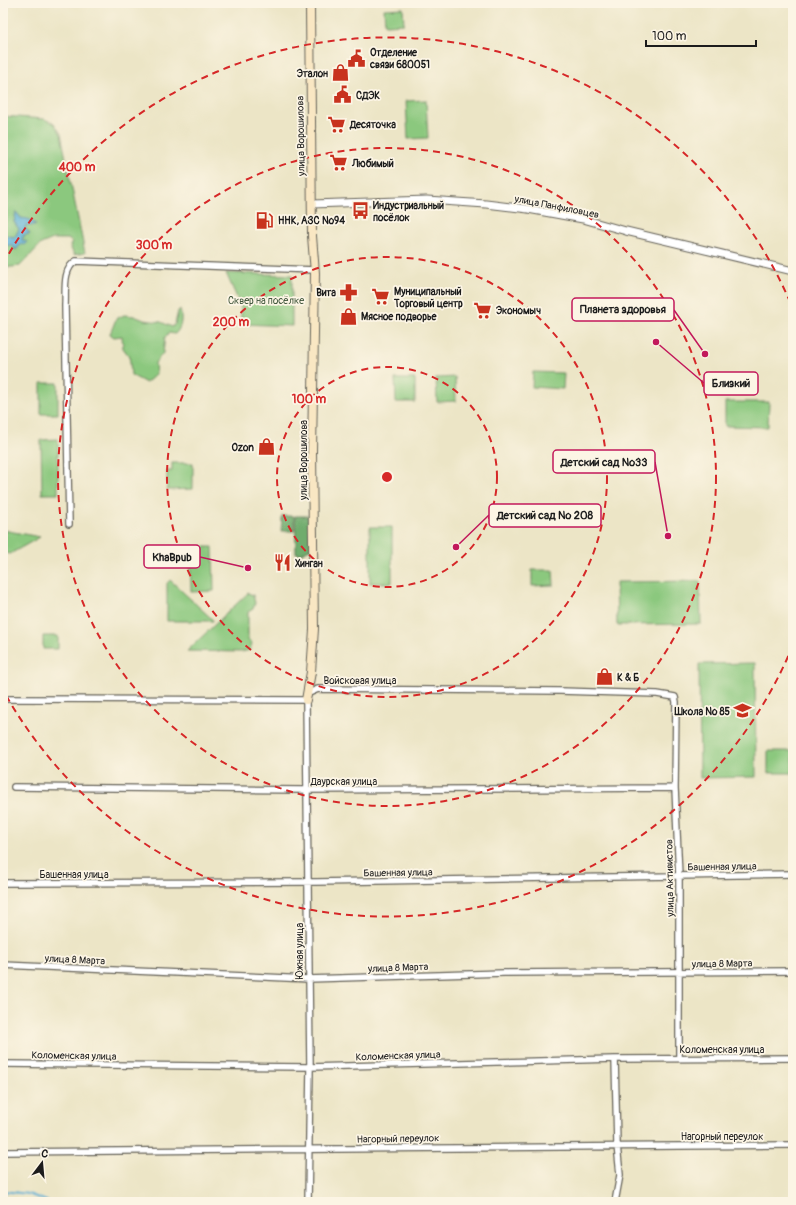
<svg xmlns="http://www.w3.org/2000/svg" width="796" height="1205" font-family="Pangolin,sans-serif">
<rect width="100%" height="100%" fill="#fcf5e5"/>
<filter id="ink" filterUnits="userSpaceOnUse"><feTurbulence type="fractalNoise" baseFrequency=".025" numOctaves="2"/><feDisplacementMap in="SourceGraphic" scale="8" xChannelSelector="R" yChannelSelector="G"/><feConvolveMatrix kernelMatrix="1 2 1 2 8 2 1 2 1" color-interpolation-filters="sRGB"/></filter>
<filter id="wash" filterUnits="userSpaceOnUse"><feTurbulence type="fractalNoise" baseFrequency=".012" numOctaves="4" result="noise"/><feDisplacementMap in="SourceGraphic" scale="16" xChannelSelector="R" yChannelSelector="G"/><feGaussianBlur stdDeviation="0.9" result="paint"/><feColorMatrix in="noise" values="0 0 0 0 0 0 0 0 0 0 0 0 0 0 0 0 0 1.4 0 .05"/><feComposite in="paint" operator="in"/></filter>
<g filter="url(#wash)">
<rect width="100%" height="100%" fill="#ece5c6"/>
<path fill="#8bc87e" stroke="#54724d" d="M403,8L404,24L385,25L384,9Z
M426,100L428,138L408,139L406,101Z
M3,116L44,119L54,123L61,134L85,253L74,255L70,246L72,242L68,239H53L41,244L20,266L3,268V246L12,245L15,250L24,241L22,240L24,235L30,234L25,228L26,225L31,223L21,218L16,212L14,222L19,229L15,237L3,235Z
M226,273L292,275V326L241,324V307Z
M180,309C182,318 182,328 175,334L169,333L165,337L163,353L155,363L156,374L146,383L131,375L130,362L129,356L123,348L122,336L114,337L110,334L116,319L124,315L134,316L144,320L161,322L172,327L175,324L178,311Z
M533,372L564,373L563,389L532,387Z
M455,377L456,401L437,402L436,378Z
M395,379H415V402H396Z
M41,383H58V414H41Z
M725,402H769L768,427L725,426Z
M58,439V494H42L41,440Z
M172,463H193V489L167,490V471H172Z
M370,527H392V583H370Z
M3,530L40,537L10,554L3,553Z
M190,547H213L214,591L191,592Z
M532,570H553L554,585L532,586Z
M170,580L213,620V621H167V583Z
M700,581L701,624L617,625L616,582Z
M248,593L253,595L255,603L253,609L248,612V640L252,643L250,650L242,652L187,651Z
M43,636H58V649H43Z
M755,663L756,777L700,778L699,664Z
M768,751H793V773H768Z"/>
<path fill="#70ac6d" stroke="#466444" d="M282,516H294V531H281Z
M295,516H312V548L300,554L296,553Z"/>
<path fill="#59afd5" stroke="#3a6678" d="M16,212L21,218L28,219L36,224L31,226L26,225L25,228L30,234L24,235L22,240L27,242L24,245L21,244L16,250L12,245L3,246V235L15,237L19,229L14,222Z"/>
<g fill="none" stroke-linecap="round" stroke-linejoin="round">
<path stroke="#59afd5" stroke-width="2" d="M3,1191L28,1194L49,1202"/>
</g>
</g>
<g filter="url(#ink)">
<g fill="none" stroke-linecap="round" stroke-linejoin="round">
<defs>
<path id="minor" d="M69,524L65,306C66,291 62,269 76,261L315,270
M3,699L306,700L309,693L318,689L560,691L657,694L675,697L676,702L675,788L679,876V1058
M306,700L310,1067L308,1202
M14,787L303,790L675,788
M3,883L316,882L793,874
M3,965L308,979L504,973L793,971
M3,1064L310,1067L615,1059L793,1058
M3,1152L793,1145
M615,1202L620,1175L617,1145L615,1059"/>
<path id="tertiary" d="M312,204L427,200L486,204L528,209L583,219L626,231L793,271"/>
<path id="secondary" d="M306,700L311,672L314,629L312,451L315,273L312,236L310,3"/>
</defs>
<use href="#minor" stroke="#656258" stroke-width="8"/>
<use href="#tertiary" stroke="#656258" stroke-width="9"/>
<use href="#secondary" stroke="#656258" stroke-width="10"/>
<use href="#minor" stroke="#fff" stroke-width="5.5"/>
<use href="#tertiary" stroke="#fff" stroke-width="7"/>
<use href="#secondary" stroke="#f9e7c3" stroke-width="8"/>
</g>
</g>
<g fill="none" stroke="#d62828" stroke-width="2" stroke-dasharray="7 5">
<circle cx="387" cy="477" r="110"/>
<circle cx="387" cy="477" r="220"/>
<circle cx="387" cy="477" r="329"/>
<path d="M793 645A439 439 0 0 1 3 690M3 264A439 439 0 0 1 793 309"/>
</g>
<defs>
<symbol id="civic-bare" viewBox="-9 -9 18 18"><path d="M-.6-6.5H3V-4.5H.6V-3L4-1V1h2V6H-6V1h2V-1L-.6-3ZM-1.2 2.5V6h2.4V2.5Z" fill="#c8321e" stroke="#fcf5e5" stroke-width="2.5" paint-order="stroke"/></symbol>
<symbol id="shop-bare" viewBox="-9 -9 18 18"><path d="M-5-2.5h2.3a2.7 3.5 0 0 1 5.4 0H5L5.5 6h-11ZM-1.5-2.5h3a1.5 2.3 0 0 0-3 0Z" fill="#c8321e" stroke="#fcf5e5" stroke-width="2.5" paint-order="stroke"/></symbol>
<symbol id="supermarket-bare" viewBox="-9 -9 18 18"><path d="M-6-5.5h2.5l.6 2H6L4.5 2H-2.5L-4.4-4H-6ZM-1.5 3.2a1.3 1.3 0 1 0 .1 0ZM3 3.2a1.3 1.3 0 1 0 .1 0Z" fill="#c8321e" stroke="#fcf5e5" stroke-width="2.5" paint-order="stroke"/></symbol>
<symbol id="bus-bare" viewBox="-9 -9 18 18"><path d="M-5-6H5V4H4V6H2V4H-2V6H-4V4H-5ZM-3.5-4V0h7V-4ZM-3.5 1.2v1.5H-2V1.2ZM2 1.2v1.5H3.5V1.2Z" fill="#c8321e" stroke="#fcf5e5" stroke-width="2.5" paint-order="stroke"/></symbol>
<symbol id="fuel-bare" viewBox="-9 -9 18 18"><path d="M-5.5-6h7V0h2V4h1.3V-2.5L3-4.5l.8-.8L6-3V5H2.5V1h-1V6h-7ZM-4.2-4.7v3.2H.2V-4.7Z" fill="#c8321e" stroke="#fcf5e5" stroke-width="2.5" paint-order="stroke"/></symbol>
<symbol id="pharmacy-bare" viewBox="-9 -9 18 18"><path d="M-2-6h4v4h4v4h-4v4h-4v-4h-4v-4h4Z" fill="#c8321e" stroke="#fcf5e5" stroke-width="2.5" paint-order="stroke"/></symbol>
<symbol id="restaurant-bare" viewBox="-9 -9 18 18"><path d="M-5-6h1v4h1v-4h1v4h1v-4h1v5L-1.5 .5V6h-2V.5L-5-1ZM5-6V6H3V1.5H1.5Q1.5-4 5-6Z" fill="#c8321e" stroke="#fcf5e5" stroke-width="2.5" paint-order="stroke"/></symbol>
<symbol id="school-bare" viewBox="-9 -9 18 18"><path d="M0-5L7-2L0 1L-7-2ZM-4 1L0 2.5L4 1V4Q0 6-4 4Z" fill="#c8321e" stroke="#fcf5e5" stroke-width="2.5" paint-order="stroke"/></symbol>
</defs>
<g fill-rule="evenodd">
<use href="#civic-bare" x="344" y="46" width="25" height="25"/>
<use href="#shop-bare" x="328" y="60" width="25" height="25"/>
<use href="#civic-bare" x="330" y="82" width="25" height="25"/>
<use href="#supermarket-bare" x="324" y="112" width="25" height="25"/>
<use href="#supermarket-bare" x="326" y="150" width="25" height="25"/>
<use href="#bus-bare" x="348" y="198" width="25" height="25"/>
<use href="#fuel-bare" x="252" y="208" width="25" height="25"/>
<use href="#pharmacy-bare" x="336" y="280" width="25" height="25"/>
<use href="#supermarket-bare" x="368" y="284" width="25" height="25"/>
<use href="#supermarket-bare" x="470" y="298" width="25" height="25"/>
<use href="#shop-bare" x="336" y="304" width="25" height="25"/>
<use href="#shop-bare" x="254" y="434" width="25" height="25"/>
<use href="#restaurant-bare" x="270" y="550" width="25" height="25"/>
<use href="#shop-bare" x="592" y="664" width="25" height="25"/>
<use href="#school-bare" x="730" y="698" width="25" height="25"/>
</g>
<g text-anchor="middle" stroke-width="3.5" stroke-linejoin="round" paint-order="stroke">
<g font-size="10" font-weight="bold" fill="#1c1c1c" stroke="#fcf5e5" text-anchor="start">
<text x="370" y="56">Отделение<tspan x="370" dy="12">связи 680051</tspan></text>
<text x="328" y="77" text-anchor="end">Эталон</text>
<text x="356" y="99">СДЭК</text>
<text x="350" y="128">Десяточка</text>
<text x="352" y="167">Любимый</text>
<text x="373" y="209">Индустриальный<tspan x="373" dy="12">посёлок</tspan></text>
<text x="278" y="224">ННК, АЗС №94</text>
<text x="394" y="295">Муниципальный<tspan x="394" dy="12">Торговый центр</tspan></text>
<text x="336" y="296" text-anchor="end">Вита</text>
<text x="496" y="314">Экономыч</text>
<text x="361" y="320">Мясное подворье</text>
<text x="254" y="451" text-anchor="end">Ozon</text>
<text x="295" y="567">Хинган</text>
<text x="617" y="681">К &amp; Б</text>
<text x="730" y="715" text-anchor="end">Школа № 85</text>
</g>
<g font-size="10" fill="#1c1c1c" stroke="#fcf5e5">
<text transform="translate(300 136) rotate(-91)" y="4">улица Ворошилова</text>
<text transform="translate(557 206) rotate(11)" y="4">улица Панфиловцев</text>
<text transform="translate(303 460) rotate(-90)" y="4">улица Ворошилова</text>
<text x="360" y="684">Войсковая улица</text>
<text x="344" y="785">Даурская улица</text>
<text transform="translate(722 866) rotate(-1)" y="4">Башенная улица</text>
<text transform="translate(398 872) rotate(-1)" y="4">Башенная улица</text>
<text x="74" y="878">Башенная улица</text>
<text transform="translate(669 878) rotate(-91)" y="4">улица Активистов</text>
<text transform="translate(299 951) rotate(-90)" y="4">Южная улица</text>
<text transform="translate(75 959) rotate(3)" y="4">улица 8 Марта</text>
<text transform="translate(722 963) rotate(-1)" y="4">улица 8 Марта</text>
<text transform="translate(398 967) rotate(-2)" y="4">улица 8 Марта</text>
<text x="722" y="1053">Коломенская улица</text>
<text transform="translate(74 1055) rotate(1)" y="4">Коломенская улица</text>
<text transform="translate(398 1055) rotate(-2)" y="4">Коломенская улица</text>
<text x="722" y="1140">Нагорный переулок</text>
<text transform="translate(398 1138) rotate(-1)" y="4">Нагорный переулок</text>
</g>
<g font-size="10" fill="#43583e" stroke="#fcf5e5">
<text x="266" y="304">Сквер на посёлке</text>
</g>
</g>
<circle cx="387" cy="477" r="6" fill="#d62828" stroke="#fcf5e5" stroke-width="2"/>
<g font-size="12" text-anchor="middle" font-weight="bold" fill="#d62828" stroke="#fcf5e5" stroke-width="3.5" stroke-linejoin="round" paint-order="stroke">
<text x="77" y="171">400 m</text>
<text x="154" y="249">300 m</text>
<text x="231" y="326">200 m</text>
<text x="309" y="403">100 m</text>
</g>
<path fill="none" stroke="#c2185b" stroke-width="1.5" d="M705 354L674 310M656 342L704 383M668 536L655 462M456 547L489 515M248 568L200 557"/>
<g fill="#c2185b" stroke="#fcf5e5" stroke-width="1.5">
<circle cx="705" cy="354" r="4"/>
<circle cx="656" cy="342" r="4"/>
<circle cx="668" cy="536" r="4"/>
<circle cx="456" cy="547" r="4"/>
<circle cx="248" cy="568" r="4"/>
</g>
<g fill="#fcf5e5" stroke="#c2185b" stroke-width="1.5">
<rect x="572" y="298" width="102" height="23" rx="4"/>
<rect x="704" y="372" width="54" height="23" rx="4"/>
<rect x="553" y="450" width="102" height="23" rx="4"/>
<rect x="489" y="504" width="112" height="23" rx="4"/>
<rect x="144" y="545" width="56" height="23" rx="4"/>
</g>
<g font-size="11" text-anchor="middle" font-weight="bold" fill="#1c1c1c">
<text x="623" y="313">Планета здоровья</text>
<text x="731" y="387">Близкий</text>
<text x="604" y="466">Детский сад №33</text>
<text x="545" y="519">Детский сад № 208</text>
<text x="172" y="561">KhaBpub</text>
</g>
<rect width="796" height="1205" fill="none" stroke="#fcf5e5" stroke-width="16"/>
<g transform="translate(42 1163) rotate(16)" stroke="#fcf5e5" stroke-width="3" paint-order="stroke">
<path d="M0-3L7 15L0 10L-7 15Z" fill="#1c1c1c"/>
<text y="-6" font-size="11" font-weight="bold" text-anchor="middle" fill="#1c1c1c">С</text>
</g>
<path d="M646 40v6h110v-6" fill="none" stroke="#1c1c1c" stroke-width="2"/>
<text x="652" y="40" font-size="12" fill="#1c1c1c" stroke="#fcf5e5" stroke-width="3" paint-order="stroke">100 m</text>
</svg>
